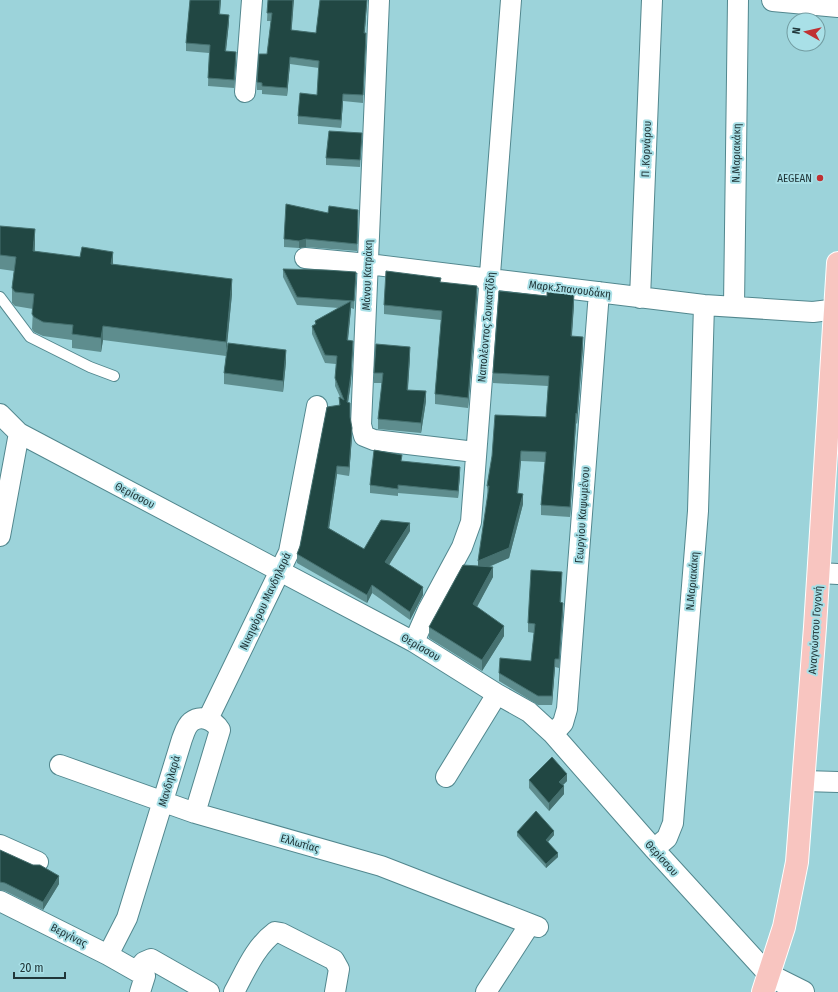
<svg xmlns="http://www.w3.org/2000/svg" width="838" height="992" font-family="'Fira Sans Condensed',sans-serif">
<rect width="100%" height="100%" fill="#9cd3da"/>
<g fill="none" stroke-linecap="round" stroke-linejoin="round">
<defs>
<path id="service" d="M0,297L30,337L90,367L114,376"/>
<path id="minor" d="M379,0L361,425L364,436L374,440L475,452
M245,92L252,0
M305,258L368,264L704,305L813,312L838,309
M640,298L652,0
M734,306L738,0
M0,414L19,433L414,642L497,694L529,712L553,734L654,849L769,975
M0,536L19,433
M819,573L838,574
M414,642L428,610L462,547L471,522L511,0
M208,719L289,552L317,406
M553,734L563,723L567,709L599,292
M60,765L195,813L381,866L538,927
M446,777L497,694
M804,781L838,782
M0,845L38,862
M654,849L667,838L673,823L698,511L704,305
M0,901L108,955L145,976L140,992
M108,955L127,918L182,739C184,734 186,726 191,722C201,714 214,720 220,730L195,813
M136,971L144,962L151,959L209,992
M234,992C246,970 255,947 275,932L281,933L334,960L339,969L335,992
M486,992L530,924"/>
<path id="tertiary" d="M769,975L803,992"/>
<path id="secondary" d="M773,0L838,6"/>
<path id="primary" d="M763,992L784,927L797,862L815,627L838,263"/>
</defs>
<use href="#service" stroke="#52878e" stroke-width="12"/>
<use href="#minor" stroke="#52878e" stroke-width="22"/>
<use href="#tertiary" stroke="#52878e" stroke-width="24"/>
<use href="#secondary" stroke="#52878e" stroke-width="24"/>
<use href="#primary" stroke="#fff" stroke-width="24"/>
<use href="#service" stroke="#fff" stroke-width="10"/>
<use href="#minor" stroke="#fff" stroke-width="20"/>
<use href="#tertiary" stroke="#fff" stroke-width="22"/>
<use href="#secondary" stroke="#fff" stroke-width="22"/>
<use href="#primary" stroke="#f8c5c0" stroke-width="22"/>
</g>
<path fill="#5e8d8e" d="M190,0H221L220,14L229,22L226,51L236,60L234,88L208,86L209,53L186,51V43Z
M268,0L291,30L316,33L320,0H367L365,33L366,41L363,103L343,101L341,128L298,124V116L317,95L319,68L290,64L287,96L262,94V90H257V82L267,54L271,21H267Z
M362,141L360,167L326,165V158Z
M328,213L358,218L357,251L306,247L299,248L284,247V239Z
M0,226L35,244V251L113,265L232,294L226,352L286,362L283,392L224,384V373L226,356L103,340L101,352L72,348V340L43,336L34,332L32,329L33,309L15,306L12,303V288L14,271L0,269Z
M283,269L356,280L354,309L351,308L348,340L353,349L351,382L348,402L352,436L349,476L337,474L329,528L364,549L410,531L389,565L423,595L410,620L372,593L367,603L297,563V554L300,546L339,405L340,397L335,386L336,364L325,363L312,334V326L315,325V321L339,308L297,305L283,277Z
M441,283L477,296L468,408L435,404V394L441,320L384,314V305Z
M574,304L572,336L583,347L577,424L576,423L570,517L541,515V505L545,462L521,461L518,493L523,504L509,558L489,567L493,577L477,607L504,636L482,671L429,638V627L478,566L488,496L487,486L546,417L548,386L493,383V373Z
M410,357L408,390L426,401L421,433L378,429V419L382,383H374V373Z
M402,461L460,475L458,498L398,493V496L370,493V485Z
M562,581L561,602L563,612L559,668L555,667L552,705H538L499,681V673L531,661L534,633L528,632V623Z
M529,780L567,781L563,785L564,794L549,811L529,788Z
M517,832L554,835L548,842L558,857L546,868L517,836Z
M0,850L59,884L43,910L5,891L0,890Z"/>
<path fill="#467170" d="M220,0H221L219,22V14Z
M293,0H294L291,38V30Z
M367,0L364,41V33Z
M229,15V22L225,59V51Z
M236,52V60L234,88V80Z
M290,57V64L287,96V88Z
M343,94V101L341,128V120Z
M35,229V244L33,266V251Z
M306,239V247L299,248V241Z
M113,252V266L111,264Z
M232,279V294L226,356V342Z
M477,286V296L468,408V398Z
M574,294V304L571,346V336Z
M351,301V309L347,348V340Z
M103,326V340L101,352V338Z
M583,337V347L577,424V414Z
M353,341L351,382L347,410V402Z
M410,347V357L407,399V390Z
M286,350V362L283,392V381Z
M426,391V401L421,433V423Z
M576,413V423L570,517V507Z
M352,428V436L349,476V467Z
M521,451V461L517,503V493Z
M337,466V474L328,536V528Z
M460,467V475L458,498V491Z
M523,494V504L509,558L478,571V561Z
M410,523V531L385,571V562Z
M493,567V577L473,614V604Z
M372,585V593L367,603V595Z
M423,587V595L410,620V612Z
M563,603V612L559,668V659Z
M504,626V636L482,671V660Z
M555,659V667L552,705V696Z
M567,774V781L559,789V782Z
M564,786V794L549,811V803Z
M554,831V835L546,844V840Z
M558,853V857L546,868V864Z
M59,876V884L43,910V902Z"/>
<path fill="#214743" stroke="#467170" d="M190,0H220L219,14L229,15L225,51L236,52L234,80L208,78L210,45L186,43Z
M268,0H293L291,30L316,33L320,0H367L364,33H366L363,95L343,94L341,120L298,116L300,93L317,95L319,61L290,57L287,88L262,86V83L257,82L259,54H267L272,13H267Z
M329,131L362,133L360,160L326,158Z
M286,204L328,213L329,206L358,210L357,244L306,239L299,241L284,239Z
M0,226L35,229L33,251L80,257L82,247L113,252L111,264L232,279L226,342L103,326L101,338L72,334L73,325L43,322L34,317L32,314L34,294L15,292L12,288L16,257L0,255Z
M283,269L326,270L356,272L354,301L297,297Z
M386,271L441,278L440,282L477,286L468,398L435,394L442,311L384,305Z
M499,291L547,296V292L574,294L571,336L583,337L577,414L576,413L570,507L541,505L546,452L521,451L517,493L523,494L509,548L478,561L489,486H487L492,456L495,415L546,417L549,376L493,373Z
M351,301L347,340L353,341L351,374L347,402L350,403V417L352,428L349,467L337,466L328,528L364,549L381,520L410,523L385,562L423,587L410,612L372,585L367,595L297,554L300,546L327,407L340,405L339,397L344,400L335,378L337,356L325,355L312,326L316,324L315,321Z
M228,343L286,350L283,381L224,373Z
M376,344L410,347L407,390L426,391L421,423L378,419L383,373H374Z
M374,450L402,455L401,461L460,467L458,491L398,485V489L370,485Z
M463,565L493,567L473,604L504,626L482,660L429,627Z
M531,570L562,572L560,602L563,603L559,659H555L552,696H538L499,673L500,658L531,661L535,624L528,623Z
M552,757L567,774L559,782L564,786L549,803L529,780Z
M536,811L554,831L546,840L558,853L546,864L517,832Z
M0,850L33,865H40L59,876L43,902L5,883L0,882Z"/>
<circle fill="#c03132" stroke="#a9e0e7" stroke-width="1.5" cx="820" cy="178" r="4"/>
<g text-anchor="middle" stroke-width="4" stroke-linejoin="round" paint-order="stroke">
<g font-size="11" fill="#203639" stroke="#a9e0e7">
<text transform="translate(646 149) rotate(-88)" y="4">Π .Κορνάρου</text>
<text transform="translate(736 153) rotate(-89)" y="4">Ν.Μαριακάκη</text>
<text transform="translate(367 275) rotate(-88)" y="4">Μάνου Κατράκη</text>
<text transform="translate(570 289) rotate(7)" y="4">Μαρκ.Σπανουδάκη</text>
<text transform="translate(486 327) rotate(-85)" y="4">Ναπολέοντος Σουκατζίδη</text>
<text transform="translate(135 495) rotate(28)" y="4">Θερίσσου</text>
<text transform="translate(582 515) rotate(-86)" y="4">Γεωργίου Καψωμένου</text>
<text transform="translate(692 581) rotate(-85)" y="4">Ν.Μαριακάκη</text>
<text transform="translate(265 601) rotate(-65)" y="4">Νικηφόρου Μανδηλαρά</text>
<text transform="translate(815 630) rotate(-86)" y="4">Αναγνώστου Γογονή</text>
<text transform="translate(421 647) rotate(30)" y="4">Θερίσσου</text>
<text transform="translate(169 781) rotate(-74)" y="4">Μανδηλαρά</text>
<text transform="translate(300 843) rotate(16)" y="4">Ελλωτίας</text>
<text transform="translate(662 858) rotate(48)" y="4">Θερίσσου</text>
<text transform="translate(69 935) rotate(27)" y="4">Βεργίνας</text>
</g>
<g font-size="11" fill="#203639" stroke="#a9e0e7" text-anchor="end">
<text x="812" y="182">AEGEAN</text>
</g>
</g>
<g transform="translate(806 32) rotate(278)"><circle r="19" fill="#a9e0e7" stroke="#729ca1"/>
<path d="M0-3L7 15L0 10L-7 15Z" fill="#c03132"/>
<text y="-6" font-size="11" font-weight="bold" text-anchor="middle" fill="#203639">N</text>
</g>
<path d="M14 972v6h51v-6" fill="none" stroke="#203639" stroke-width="2"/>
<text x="20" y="972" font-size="12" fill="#203639" stroke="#a9e0e7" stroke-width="3" paint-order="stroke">20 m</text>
</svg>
